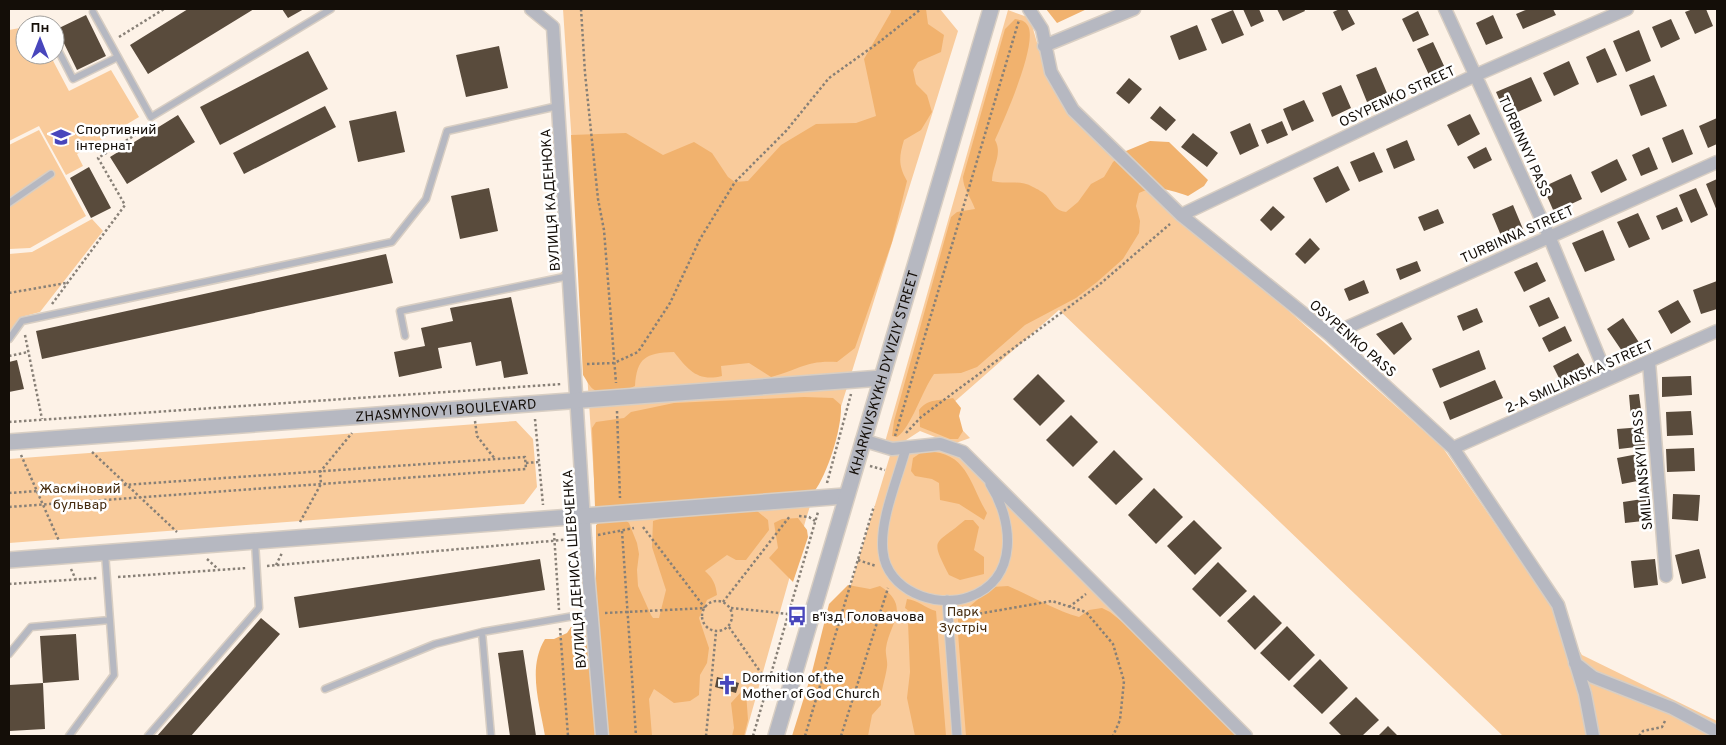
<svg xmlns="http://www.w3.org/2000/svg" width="1726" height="745" font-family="Overpass,sans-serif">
<rect width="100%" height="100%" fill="#fdf2e7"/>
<path fill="#f9cb9b" d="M563,9H940L958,31L806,519L745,736H611Z
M1008,10L1030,18L1043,64L1055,91L1200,232L1443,448L1553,608L1582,655L1717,721V736H1503L1059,310L944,411L970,438L953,444L920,431L900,444L885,442Z
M25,27V55H50L69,91L111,70L139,117L77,154L83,166L66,175L39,126L9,141V30Z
M39,130L86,216L30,248L9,249V145Z
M92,219L103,231L40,312L21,317L9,333V254L32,252Z
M516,421L533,439L537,487L524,504L9,543V459Z
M940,444L963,452L1246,736H805L892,449Z"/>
<path fill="#f1b26e" d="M890,9H926L928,24L944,35L941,52L918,62L913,70L916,84L927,95L932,112L921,130L904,140C899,157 898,165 907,181L892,242L855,348L837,362C806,360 798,370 771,377L749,363L721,366L722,376C698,382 688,370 674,352C645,353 637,358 635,386C624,391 604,398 593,389C589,386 586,379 583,375L571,135L626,133L663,155L694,142L712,153L728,177L735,182L748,181L781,145L816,124L856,123L876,116L864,59L891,12Z
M1046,9H1087L1057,23Z
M1015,19C1020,20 1025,20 1028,26C1038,44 1004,120 995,140C1003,154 992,167 992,181C1007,185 1019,179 1033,187C1037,189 1043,192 1046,195C1053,203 1055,211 1066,212L1078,202L1091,184L1104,177L1113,162L1126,151L1150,141L1169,142L1208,180L1204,186L1188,196C1170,190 1156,185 1139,193L1136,206L1140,221L1139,233L1123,259L1097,282L1076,298L1025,325L977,367L961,373L934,374C922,391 911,428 897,437L892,436L894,421L951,217L957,212L975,209C971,197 963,189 963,177L1005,29Z
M804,397L833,398L841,405C842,428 828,473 814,492L598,509L595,507L592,428L596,422L624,418L631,412L674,403Z
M953,398L961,408L959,416L963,431L958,439H950L920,427L919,410C928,398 940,401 953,398Z
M922,452C967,449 969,483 987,513L984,520L959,504L940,500L939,483L932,479L915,476L911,471L913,458Z
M746,511H757L768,520L769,530L746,560H736L727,555L705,571C713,578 716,585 717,595L707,600L699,618L709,648L707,663L700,675L699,695L690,701L674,703L654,689L649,699L652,736H545C540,705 527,668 545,639H554L567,633L571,627L596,618V525L603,520L621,517L629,523L637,543L639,554L637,570L638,586L651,615L653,618H659L666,590L652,547L653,521L669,516Z
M798,518L807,530L808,537L793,582L769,558L778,548L774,523L782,519Z
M965,520H973L979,527L974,550L984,557V574L960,580L949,575C929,536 935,546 965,520Z
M848,585L870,589L880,586C912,607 889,624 886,648C885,654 888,661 887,667C885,681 880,692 881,705L872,715L868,736H792L812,672L829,604Z
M1008,586C1032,596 1054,610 1079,617L1089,610L1102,608L1110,612L1151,645L1239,736H966L958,633V611L969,607L992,587Z
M907,599C918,600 925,608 936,611L946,736H915L907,698L910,672L908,622L914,619V615L905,608Z
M741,692H746L748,720L744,736H732L734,728L731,703Z"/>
<path fill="#594b3c" d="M188,9H254L148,74L130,45Z
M282,9H304L288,18Z
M1243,9H1259L1264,21L1251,27Z
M1277,9H1304L1305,11L1283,21Z
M1340,9H1347L1355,24L1342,31L1333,12Z
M1528,9H1553L1556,15L1523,29L1516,14Z
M1693,9H1706L1713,26L1695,34L1685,12Z
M1233,10L1244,35L1222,44L1211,19Z
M1418,11L1429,35L1413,42L1402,19Z
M86,15L106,56L77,70L57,29Z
M1493,15L1503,38L1486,45L1476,23Z
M1671,19L1680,39L1661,48L1652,27Z
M1197,25L1207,50L1179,60L1170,36Z
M1639,30L1651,61L1626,72L1613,41Z
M1433,42L1445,68L1429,75L1417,49Z
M499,46L508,88L466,97L456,55Z
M1605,48L1617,75L1597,83L1586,57Z
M308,51L328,89L220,145L200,107Z
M1569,61L1579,84L1554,96L1543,73Z
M1376,67L1387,93L1367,102L1356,75Z
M1654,75L1667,106L1641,116L1629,85Z
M1531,77L1542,101L1507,117L1496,92Z
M1129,78L1142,89L1129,104L1116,93Z
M1341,85L1351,108L1332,117L1322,93Z
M1304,100L1314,121L1292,131L1283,109Z
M325,106L336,127L244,174L233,153Z
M1160,106L1176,120L1166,131L1150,118Z
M396,111L405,152L358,162L349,121Z
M1470,114L1480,134L1458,146L1447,125Z
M178,115L195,142L127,184L110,157Z
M1717,118V144L1708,148L1699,126Z
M1282,121L1288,135L1267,144L1261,130Z
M1250,123L1259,146L1240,155L1230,132Z
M1683,129L1693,154L1672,163L1662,138Z
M1193,133L1218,153L1207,167L1181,147Z
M1407,140L1415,160L1394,169L1386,149Z
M1486,147L1492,160L1474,169L1467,157Z
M1649,147L1658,169L1641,176L1632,155Z
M1374,152L1383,172L1359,182L1350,162Z
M1617,159L1627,180L1601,193L1591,172Z
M1338,166L1350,190L1326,203L1313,178Z
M89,167L111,208L91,218L70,178Z
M1571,174L1582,199L1554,212L1543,187Z
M1717,179V211L1706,184Z
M489,188L498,231L460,239L451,196Z
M1696,188L1708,215L1691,223L1679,195Z
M1513,205L1523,229L1502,238L1492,214Z
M1273,206L1285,217L1271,231L1260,220Z
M1677,207L1683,221L1662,230L1656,216Z
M1438,209L1444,223L1424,231L1418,217Z
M1638,213L1650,239L1629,248L1617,222Z
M1603,230L1615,260L1585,272L1572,243Z
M1310,238L1320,249L1305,264L1295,254Z
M386,254L393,283L42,359L36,331Z
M1417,261L1421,271L1400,280L1396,269Z
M1537,262L1546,281L1524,292L1514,272Z
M1364,280L1369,293L1349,301L1344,289Z
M1717,281V309L1701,314L1693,290Z
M511,297L528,374L504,378L501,361L476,366L471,342L438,348L442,368L399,377L394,352L425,346L421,328L453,321L450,308Z
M1549,297L1559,318L1539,327L1529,306Z
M1678,300L1691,322L1671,334L1658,311Z
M1477,308L1483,322L1463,331L1457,316Z
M1623,318L1640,344L1624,354L1607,329Z
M1402,322L1412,339L1394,355L1376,334Z
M1565,326L1572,341L1549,352L1542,338Z
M1479,350L1486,369L1440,388L1432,369Z
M1578,353L1587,368L1561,382L1553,366Z
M17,360L24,389L9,392V362Z
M1038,374L1065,401L1040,426L1013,399Z
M1691,376L1692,395L1662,397V377Z
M1495,380L1503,398L1450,420L1443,402Z
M1639,394L1642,417L1631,418L1629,395Z
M1691,411L1693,435L1667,436L1666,412Z
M1071,415L1098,442L1073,467L1046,440Z
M1643,427L1645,446L1619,449L1617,429Z
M1694,448L1695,471L1667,472L1666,449Z
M1114,450L1143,479L1116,505L1088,477Z
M1643,453L1648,479L1622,484L1617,458Z
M1154,488L1183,517L1156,544L1128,515Z
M1673,494L1700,495L1698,521L1672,519Z
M1649,498L1652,520L1625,523L1623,502Z
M1194,520L1222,548L1195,575L1167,546Z
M1699,549L1706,578L1682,584L1675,555Z
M540,559L545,590L299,628L294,597Z
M1655,559L1658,585L1634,588L1631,561Z
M1218,562L1247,591L1220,617L1192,589Z
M1254,595L1282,623L1255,650L1227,621Z
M261,618L280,634L191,736H157Z
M1287,626L1315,655L1289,681L1260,653Z
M76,634L79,680L43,683L40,636Z
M523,650L536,736H510L498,653Z
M1320,659L1348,688L1322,714L1293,686Z
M717,677L739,683L736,693L715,687Z
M43,683L45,729L9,731V685Z
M1356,697L1379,720L1362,736H1342L1329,723Z
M1388,726L1398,736H1378Z"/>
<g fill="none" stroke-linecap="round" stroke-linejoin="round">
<defs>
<path id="service" d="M93,12L151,117L331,9
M55,44L73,79L118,57
M9,203L51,174
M405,336L400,311L569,276
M9,339L22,321L392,242L426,199L447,131L558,106
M482,632L491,736
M9,654L31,627L110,620
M325,689L435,644L482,632L591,613
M69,736L114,675L105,553
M148,736L259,608L255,542"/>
<path id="pedestrian" d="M906,448C898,478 879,521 883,552C887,590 935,609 969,597C1020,579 1013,520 990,484
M947,600L957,736"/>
<path id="minor" d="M531,9L553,27L585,538L602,736
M1029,9L1042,29L1051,72L1073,110L1181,215L1330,335L1453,448L1558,605L1585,694L1593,736
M1445,9L1549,236L1608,379
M1044,46L1134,9
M1181,215L1476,75L1627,9
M1330,335L1717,162
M1649,362L1666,576
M862,440L892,449L940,444L963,452L1246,736
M1453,448L1717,331
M1575,663L1593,677L1672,708L1717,732"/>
<g id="tertiary">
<path id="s1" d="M9,442L882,378"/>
<path d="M9,560L845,496"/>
<path id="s2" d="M776,736L991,9"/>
</g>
</defs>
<use href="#service" stroke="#d8cec3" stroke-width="9"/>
<use href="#pedestrian" stroke="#d8cec3" stroke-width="11"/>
<use href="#minor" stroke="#d8cec3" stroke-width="15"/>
<use href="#tertiary" stroke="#d8cec3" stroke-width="18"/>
<path stroke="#888077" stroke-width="2.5" stroke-dasharray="2.5 2.5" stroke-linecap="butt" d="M581,9L585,73L598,199L604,230L616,383
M119,37L164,9
M9,293L66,283
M52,304L125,205L98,158L148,127
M25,335L42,419
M9,356L28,352
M587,364L614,363L638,352L670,303L700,239L735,182L786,131L829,78L878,43L921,9
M617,411L620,498
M535,419L543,505
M475,421L477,436L495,459
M9,422L562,384
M906,433L921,417L1100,284L1170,224
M895,436L1019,20
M92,452L177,532
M21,455L59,541
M526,463L539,462
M870,466L885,470
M827,483L851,394
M9,493L525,457L526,469L9,507
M799,516L809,517L815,521
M300,522L321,484L320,472L352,433
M643,527L705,608
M622,531L636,736
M554,533L559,610
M598,535L634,528
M207,559L218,569
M858,560L876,566
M276,565L282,553
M267,566L573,539
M71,569L76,580
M118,577L247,568
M9,584L97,578
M702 616a15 15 0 1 1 30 0a15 15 0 1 1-30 0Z
M723,602L790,516
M1069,607L1086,594
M731,608L789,614
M605,613L705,608
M960,617L1052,601L1086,612L1113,644L1124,681L1120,720L1113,736
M729,627L768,683
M560,628L568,736
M706,736L716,632
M753,736L818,512
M805,736L874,506
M841,736L888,588
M1639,736L1643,731L1662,727L1665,721"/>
<use href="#service" stroke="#b6b8c1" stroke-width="6"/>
<use href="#pedestrian" stroke="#b6b8c1" stroke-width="9"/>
<use href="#minor" stroke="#b6b8c1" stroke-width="12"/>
<use href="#tertiary" stroke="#b6b8c1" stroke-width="15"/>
</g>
<defs>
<symbol id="university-bare" viewBox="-9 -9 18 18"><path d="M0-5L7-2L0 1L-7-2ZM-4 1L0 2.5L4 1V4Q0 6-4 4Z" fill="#4846bc" stroke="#fff" stroke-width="2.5" paint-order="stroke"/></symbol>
<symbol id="bus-bare" viewBox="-9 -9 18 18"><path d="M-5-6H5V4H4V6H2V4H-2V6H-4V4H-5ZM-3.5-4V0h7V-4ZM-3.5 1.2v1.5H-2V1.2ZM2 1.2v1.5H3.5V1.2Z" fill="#4846bc" stroke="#fff" stroke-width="2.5" paint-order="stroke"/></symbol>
<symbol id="church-bare" viewBox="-9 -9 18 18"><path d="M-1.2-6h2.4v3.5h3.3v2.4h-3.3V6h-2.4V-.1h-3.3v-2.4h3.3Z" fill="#4846bc" stroke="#fff" stroke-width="2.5" paint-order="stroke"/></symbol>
</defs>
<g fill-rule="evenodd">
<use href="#university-bare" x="47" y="123" width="28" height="28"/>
<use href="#bus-bare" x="783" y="602" width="28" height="28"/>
<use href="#church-bare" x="713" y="671" width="28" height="28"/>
</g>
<g text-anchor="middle" stroke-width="5" stroke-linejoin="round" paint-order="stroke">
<g font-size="14" fill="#140e08" stroke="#fff">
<text transform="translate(1397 96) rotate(-25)" y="5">OSYPENKO STREET</text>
<text transform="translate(1525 146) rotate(66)" y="5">TURBINNYI PASS</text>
<text transform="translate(550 200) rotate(-94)" y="5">ВУЛИЦЯ КАДЕНЮКА</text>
<text transform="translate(1517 234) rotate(-24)" y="5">TURBINNA STREET</text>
<text transform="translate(1353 338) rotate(41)" y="5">OSYPENKO PASS</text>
<text dy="5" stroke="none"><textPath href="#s2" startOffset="379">KHARKIVSKYKH DYVIZIY STREET</textPath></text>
<text transform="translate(1579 376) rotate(-24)" y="5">2-A SMILIANSKA STREET</text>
<text dy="5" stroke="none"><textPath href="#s1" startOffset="438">ZHASMYNOVYI BOULEVARD</textPath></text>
<text transform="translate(1642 470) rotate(-95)" y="5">SMILIANSKYI PASS</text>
<text transform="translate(574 569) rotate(-94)" y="5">ВУЛИЦЯ ДЕНИСА ШЕВЧЕНКА</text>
</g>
<g font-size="14" fill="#140e08" stroke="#fff" text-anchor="start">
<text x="76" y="134">Спортивний<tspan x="76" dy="16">інтернат</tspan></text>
<text x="812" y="621">в'їзд Головачова</text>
<text x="742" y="682">Dormition of the<tspan x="742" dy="16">Mother of God Church</tspan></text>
</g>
<g font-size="14" fill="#462c0f" stroke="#fff">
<text x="80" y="493">Жасміновий<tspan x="80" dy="16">бульвар</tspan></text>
<text x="963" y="616">Парк<tspan x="963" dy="16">Зустріч</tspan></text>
</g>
</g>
<rect width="1726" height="745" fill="none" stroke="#140e08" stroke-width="20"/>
<g transform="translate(40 40)"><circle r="24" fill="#ffffff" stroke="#a19f9c"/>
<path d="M0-4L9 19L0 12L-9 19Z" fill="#4846bc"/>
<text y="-8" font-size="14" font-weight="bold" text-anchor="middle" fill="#140e08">Пн</text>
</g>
</svg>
